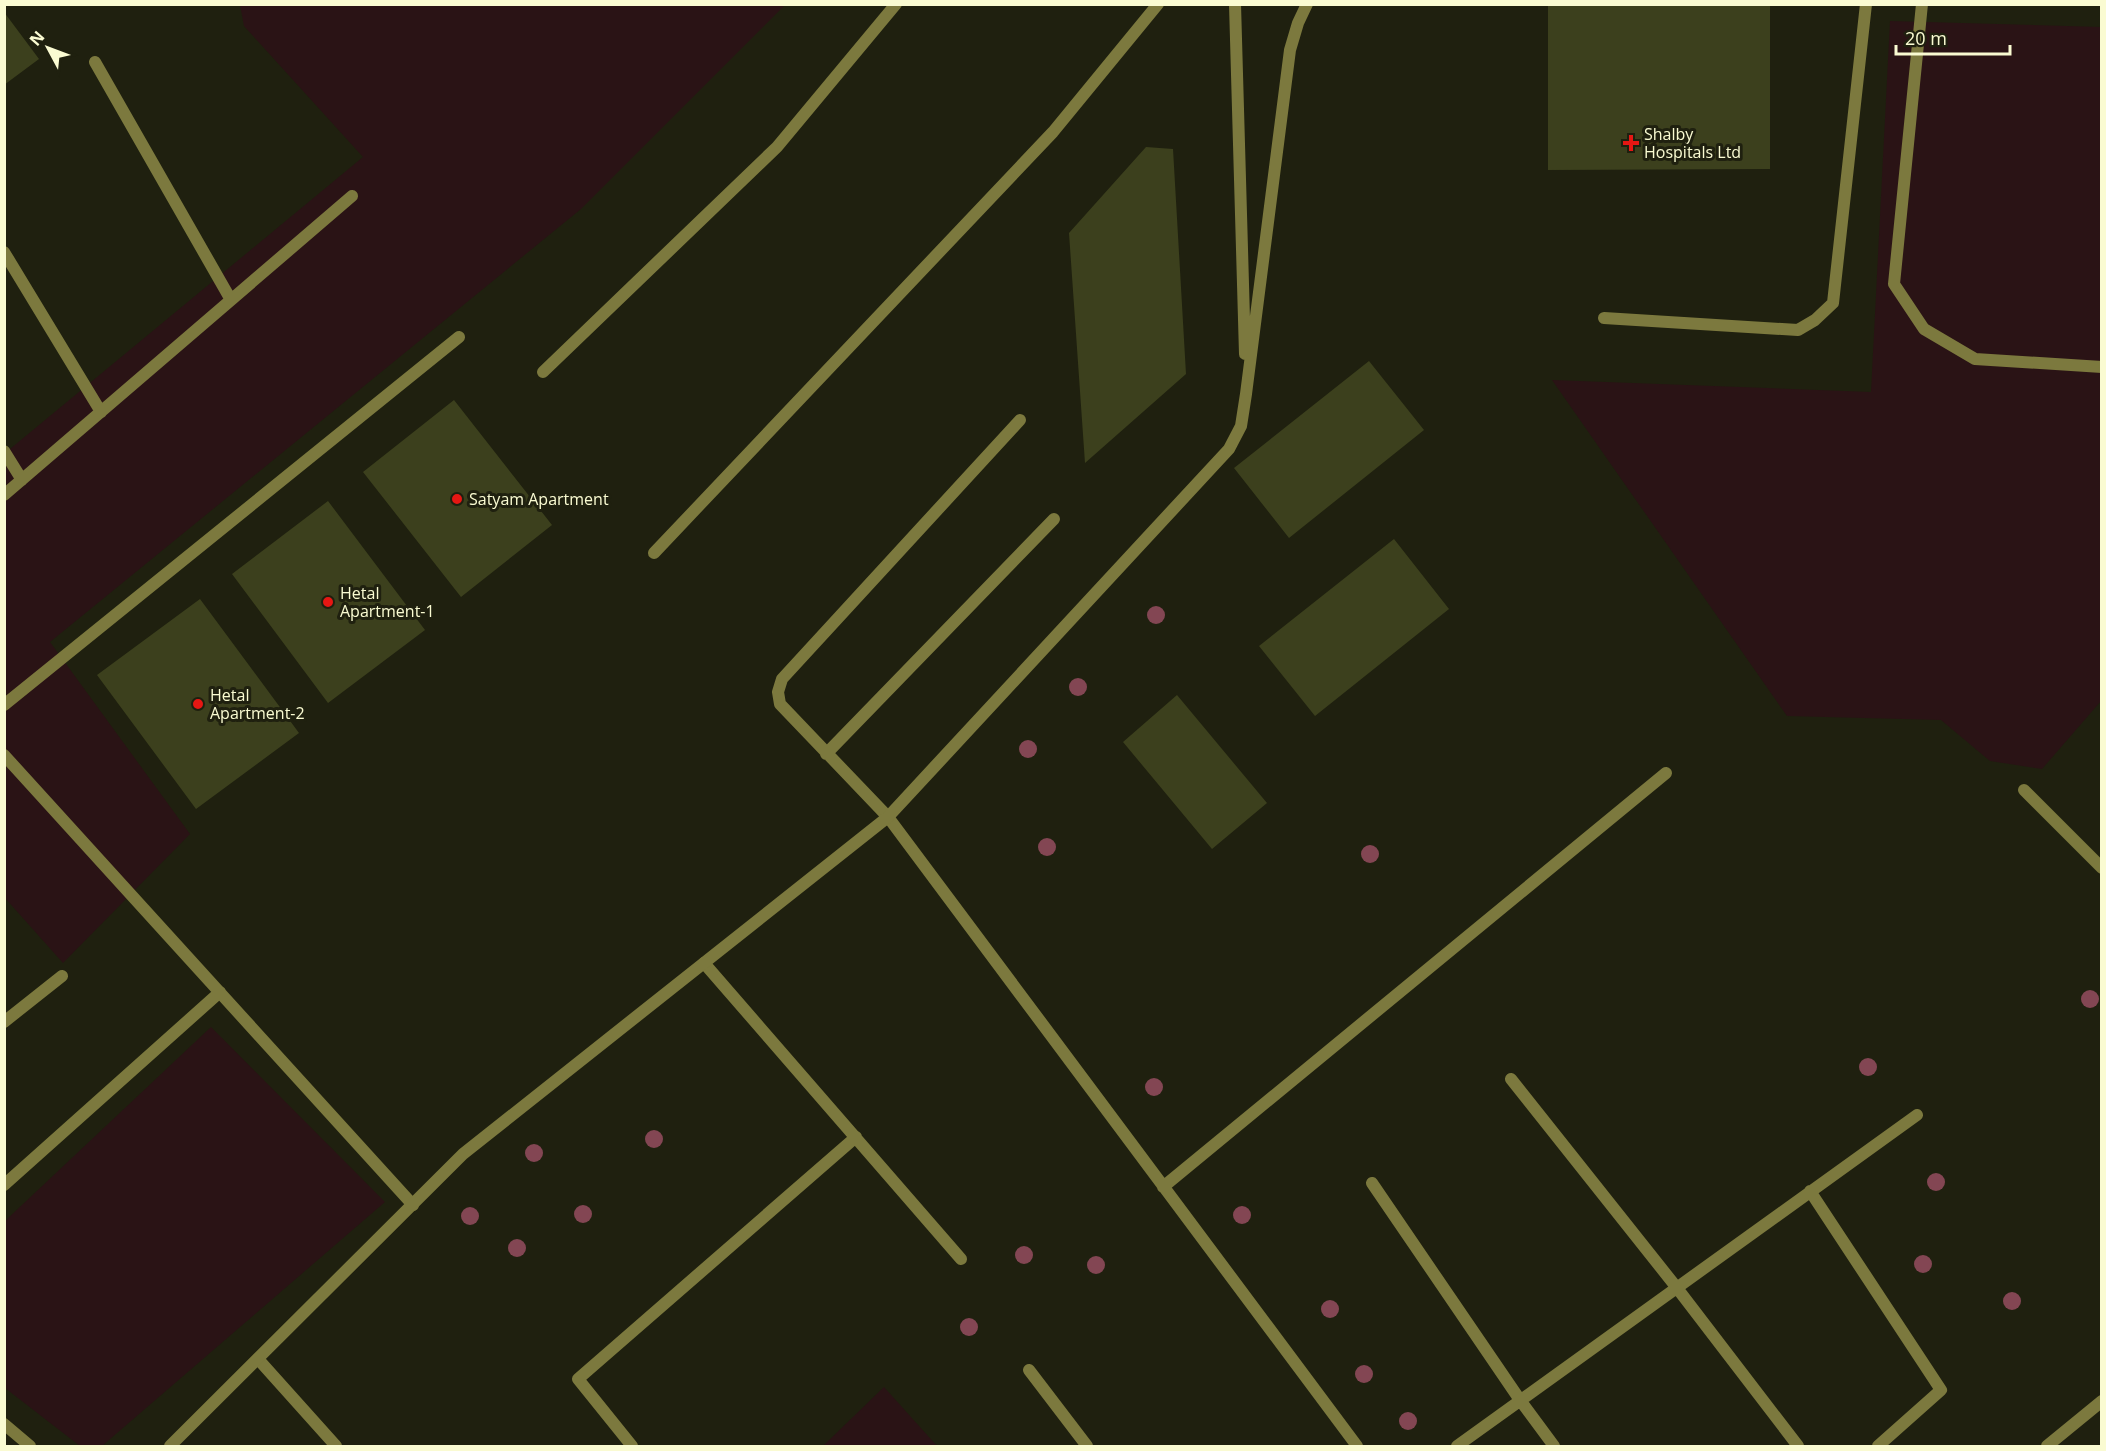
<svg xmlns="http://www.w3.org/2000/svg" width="2106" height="1451" font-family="'Open Sans',sans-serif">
<rect width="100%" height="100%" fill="#1f200f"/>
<path fill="#2a1315" d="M240,5H785L581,209L50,642L190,834L63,963L5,898L4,454L363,157L244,26Z
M1890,21L2101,27V701L2042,769L1990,761L1941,720L1787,716L1552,380L1871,392Z
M211,1027L385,1202L102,1446H80L5,1388V1221Z
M884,1387L937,1446H823Z"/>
<path fill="#3c401d" d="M1548,4H1770V169L1548,170Z
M4,12L39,59L4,85Z
M1146,147L1173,149L1186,374L1085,463L1069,233Z
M1369,361L1424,430L1289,538L1234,468Z
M454,400L552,525L461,597L363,472Z
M328,501L425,630L328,703L232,574Z
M1394,539L1449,609L1315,716L1259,646Z
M200,599L299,733L196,809L97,675Z
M1177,695L1267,803L1212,849L1123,742Z"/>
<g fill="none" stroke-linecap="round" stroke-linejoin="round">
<path stroke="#7c793e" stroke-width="12" d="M1922,4L1894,284L1924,329L1975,359L2102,367
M1604,318L1798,330L1815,320L1833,303L1866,4
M4,1022L62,976"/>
<path stroke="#7c793e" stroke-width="12" d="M95,62L231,300
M4,252L101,412
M543,372L777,147L896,4
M1020,420L782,679L778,692L780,704L888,817L1357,1446
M4,451L22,480
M4,495L352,196
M654,553L1053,132L1158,4
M4,705L459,337
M826,754L1054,519
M4,755L413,1205
M2024,790L2102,868
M704,963L961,1259
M1511,1079L1677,1288L1798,1446
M1372,1183L1520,1400L1554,1446
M4,1185L220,992
M1163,1187L1666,773
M1810,1191L1941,1390L1878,1446
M258,1359L336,1446
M1029,1370L1087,1446
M632,1446L578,1379L856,1137
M1457,1446L1917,1115
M2047,1446L2102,1401"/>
<path stroke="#7c793e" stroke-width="12" d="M1235,4L1245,354
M4,1424L30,1446
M170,1446L463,1154L888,817L1229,449L1241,426L1246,394L1290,50L1298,23L1307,4"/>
</g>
<g fill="#834653">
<circle cx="1156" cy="615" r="9"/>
<circle cx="1078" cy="687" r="9"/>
<circle cx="1028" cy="749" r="9"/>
<circle cx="1047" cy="847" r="9"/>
<circle cx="1370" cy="854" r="9"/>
<circle cx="2090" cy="999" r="9"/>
<circle cx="1868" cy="1067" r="9"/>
<circle cx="1154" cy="1087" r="9"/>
<circle cx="654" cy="1139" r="9"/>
<circle cx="534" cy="1153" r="9"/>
<circle cx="1936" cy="1182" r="9"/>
<circle cx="583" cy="1214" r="9"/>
<circle cx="1242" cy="1215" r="9"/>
<circle cx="470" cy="1216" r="9"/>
<circle cx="517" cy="1248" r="9"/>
<circle cx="1024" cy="1255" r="9"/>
<circle cx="1923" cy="1264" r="9"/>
<circle cx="1096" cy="1265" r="9"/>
<circle cx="2012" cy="1301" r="9"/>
<circle cx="1330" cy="1309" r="9"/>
<circle cx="969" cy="1327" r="9"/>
<circle cx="1364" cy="1374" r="9"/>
<circle cx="1408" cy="1421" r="9"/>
</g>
<g fill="#e61713" stroke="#1f200f" stroke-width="2">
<path d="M1628 134h6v6h6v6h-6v6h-6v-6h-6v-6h6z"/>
<circle cx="457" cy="499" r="6"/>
<circle cx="328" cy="602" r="6"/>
<circle cx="198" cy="704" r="6"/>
</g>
<g text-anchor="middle" stroke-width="6" stroke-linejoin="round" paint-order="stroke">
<g font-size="16" fill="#fafbd2" stroke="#1f200f" text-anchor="start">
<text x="1644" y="140">Shalby<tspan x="1644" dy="18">Hospitals Ltd</tspan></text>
<text x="469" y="505">Satyam Apartment</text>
<text x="340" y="599">Hetal<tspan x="340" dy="18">Apartment-1</tspan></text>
<text x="210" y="701">Hetal<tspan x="210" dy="18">Apartment-2</tspan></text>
</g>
</g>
<rect width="2106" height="1451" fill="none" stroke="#fafbd2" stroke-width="12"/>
<g transform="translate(48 48) rotate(311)" stroke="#1f200f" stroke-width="4.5" paint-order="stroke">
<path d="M0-4.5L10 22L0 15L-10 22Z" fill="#fafbd2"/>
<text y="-9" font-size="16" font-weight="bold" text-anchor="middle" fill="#fafbd2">N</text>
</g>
<path d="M1896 45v9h114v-9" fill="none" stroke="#fafbd2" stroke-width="3"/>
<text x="1905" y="45" font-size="18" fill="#fafbd2" stroke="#1f200f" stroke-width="4.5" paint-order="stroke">20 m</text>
</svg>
